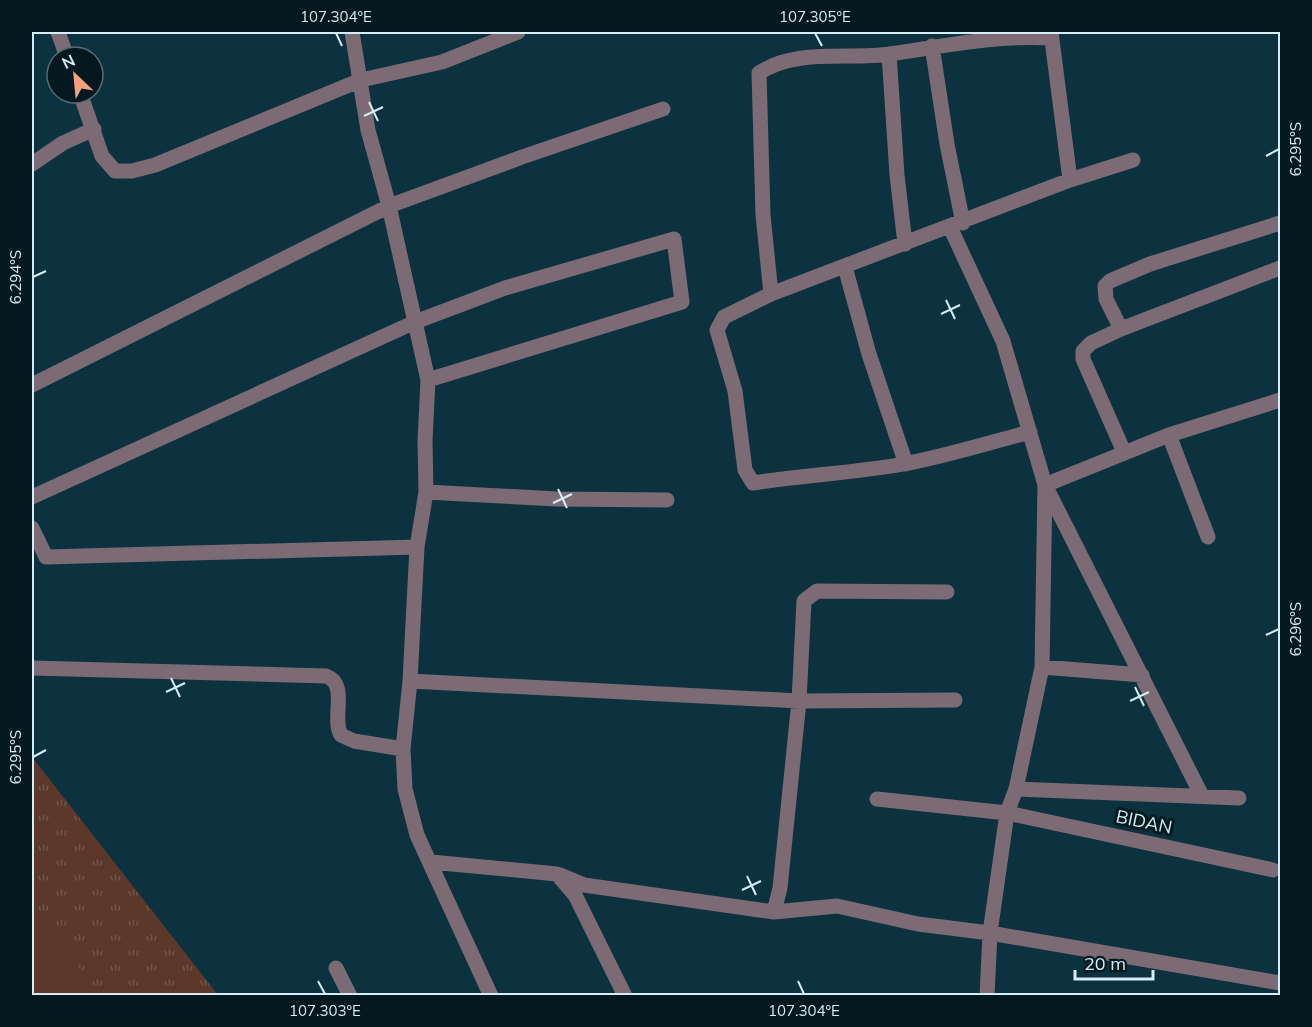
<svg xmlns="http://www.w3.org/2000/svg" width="1312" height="1027" font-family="Mulish,sans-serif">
<defs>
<pattern id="grass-tufts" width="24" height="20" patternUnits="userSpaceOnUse" patternTransform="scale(1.5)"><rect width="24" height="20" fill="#5b3829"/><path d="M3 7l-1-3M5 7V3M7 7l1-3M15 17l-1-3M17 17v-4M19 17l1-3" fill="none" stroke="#725549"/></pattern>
</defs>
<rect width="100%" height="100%" fill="#0b323e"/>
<path fill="url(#grass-tufts)" d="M32,757L218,995H32Z"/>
<path fill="#5b3829" d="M32,907L82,972L89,995H32Z"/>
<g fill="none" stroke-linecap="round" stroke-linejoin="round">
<path stroke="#7c6b74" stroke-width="15" d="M58,32L67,57
M352,32L368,130L389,206L428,380L425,441L426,492L417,547L410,681L403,749L405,789L417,835L491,996
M1051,32L1070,180
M932,46L947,144L963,223
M889,54L897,175L905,244
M80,93L102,156L115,171H132L155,165L361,80L442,62L518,32
M32,164L63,143L94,129
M950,227L1003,341L1045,485L1202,796
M845,267L869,354L906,464
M771,294L763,215L759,73C796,48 848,60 890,54C944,46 996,35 1051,38
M1121,329L1106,299L1105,286L1110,281L1150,264L1280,223
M32,385L389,206L522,157L663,109
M1030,432C988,443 946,456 904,464C854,473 803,475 753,483L745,470L735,391L717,330L724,317L771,294L1070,180L1133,160
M1169,435L1208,537
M1124,452L1083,359V351L1091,343L1121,329L1280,268
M426,492L557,499L667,500
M32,497L415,322L505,288L674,239L682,302L428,380
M32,528L46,557L417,547
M947,592L817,591L804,601L799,701L780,888L774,912L837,906L918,924L990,933L1280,983
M1042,667L1142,675
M32,668L326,676C349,684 331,718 341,735L354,741L403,749
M410,681L799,701L955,700
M1016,789L1239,798
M877,799L1007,813L1273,870
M431,862L557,874L575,895L625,996
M560,875L584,885L774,912
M336,968L350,996
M987,996L990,933L1007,813L1016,789L1042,667L1045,485L1169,435L1280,400"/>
</g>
<path fill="none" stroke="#d4edf7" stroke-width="2" d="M336,33L342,46M815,33L822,46M369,102L378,121M364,116L383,107M1266,156L1279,149M33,277L46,271M946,300L955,319M941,314L960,305M558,489L567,508M553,503L572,494M1266,635L1279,629M171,678L180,697M1135,687L1144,706M166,692L185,683M1130,701L1149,692M33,757L46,750M747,876L756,895M742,890L761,881M318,981L325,994M798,981L804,994"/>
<g text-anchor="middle" stroke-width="6" stroke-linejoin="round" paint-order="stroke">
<g font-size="18" fill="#d4edf7" stroke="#04181f">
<text transform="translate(1144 822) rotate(12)" y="6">BIDAN</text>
</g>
</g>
<rect width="1312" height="1027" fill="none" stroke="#04181f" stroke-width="66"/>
<g transform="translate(75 75) rotate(334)"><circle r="28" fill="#04181f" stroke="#576d75" stroke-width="1.5"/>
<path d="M0-4.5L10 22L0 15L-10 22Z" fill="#f2a07f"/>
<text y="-9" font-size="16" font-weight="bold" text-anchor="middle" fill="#d4edf7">N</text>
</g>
<path d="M1075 970v9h78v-9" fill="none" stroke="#d4edf7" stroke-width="3"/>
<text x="1084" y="970" font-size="18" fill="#d4edf7" stroke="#04181f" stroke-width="4.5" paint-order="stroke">20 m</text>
<rect x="33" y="33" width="1246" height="961" fill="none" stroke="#d4edf7" stroke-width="2"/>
<g font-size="15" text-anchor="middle" fill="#d4edf7">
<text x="336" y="22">107.304°E</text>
<text x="815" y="22">107.305°E</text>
<text transform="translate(1296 149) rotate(-90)" y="5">6.295°S</text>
<text transform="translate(16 277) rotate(-90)" y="5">6.294°S</text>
<text transform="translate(1296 629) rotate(-90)" y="5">6.296°S</text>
<text transform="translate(16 757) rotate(-90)" y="5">6.295°S</text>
<text x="325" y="1016">107.303°E</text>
<text x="804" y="1016">107.304°E</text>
</g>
</svg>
